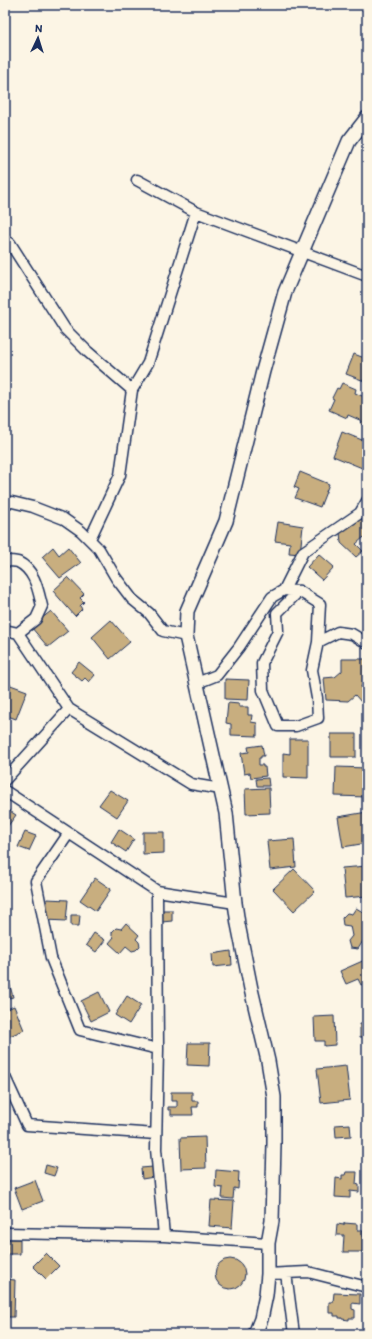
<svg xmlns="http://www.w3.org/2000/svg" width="372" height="1339" font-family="Itim,sans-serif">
<rect width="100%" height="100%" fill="#fcf5e5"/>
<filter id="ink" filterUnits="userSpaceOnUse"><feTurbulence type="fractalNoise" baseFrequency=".025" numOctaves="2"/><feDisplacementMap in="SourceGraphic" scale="8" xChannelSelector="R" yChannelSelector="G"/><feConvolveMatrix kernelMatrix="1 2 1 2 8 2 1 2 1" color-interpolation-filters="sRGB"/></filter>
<g filter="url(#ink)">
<path fill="#c8ae7f" stroke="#1b2f5e" d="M354,354L367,359V382L346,374Z
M342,383L356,389L355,393L367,398V427L361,424L362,421L348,415L347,418L329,410L334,399L332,398L337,388L339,389Z
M342,432L367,442V470L333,456Z
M300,472L329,484L320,507L295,498L299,489L294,487Z
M354,519L365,520L367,522V539L366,540L364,537L356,544L363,551L356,557L341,543L340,532Z
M278,522L303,526L300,554L289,553L290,543L275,541Z
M53,547L59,555L68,547L81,563L60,578L42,557Z
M319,554L334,567L322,580L307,567Z
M68,577L84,594L80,598L84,602L80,606L82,609L75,616L53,591Z
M51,611L68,631L48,647L31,627Z
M111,620L130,642L110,659L92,637Z
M342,659H367L364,681L361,687L367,693V697L362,703L355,695L348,701L326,700L324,678L335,677L342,671Z
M79,662L95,675L89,682L85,678L82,681L71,672Z
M225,679L249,680L248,700L225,699Z
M5,683L27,691L16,719L5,715Z
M228,703L239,704V707H248V715H252L251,722L257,723V736L231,735V724L226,723Z
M331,734H356V757H331Z
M290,739H308V778L283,777V753L290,754Z
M262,745L264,756H261V758H259V765H263V767H265L266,776L251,778L250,773L244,774L241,753L249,752L248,747Z
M336,767L367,768V797L335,796Z
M268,778L269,786H257L256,779Z
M269,788L270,813L246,814L245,789Z
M110,790L128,801L117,817L99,805Z
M5,808L16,815L5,830Z
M367,812V843L343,847L338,817Z
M119,829L134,839L126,852L111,842Z
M25,832L36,836L29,851L18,847Z
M143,832H164V853L143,854Z
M294,839L296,867L270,870L267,841Z
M367,866V896L345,898L342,868Z
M294,869L315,891L294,911L273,889Z
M95,878L111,889L96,911L80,900Z
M47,899L68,900L66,921L46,920Z
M367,905V918L365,920L366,922L367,921V942L365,944L363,941L358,949L350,948L348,941L352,936L350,926L343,925L342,918L347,913L352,914L356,908L363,912Z
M162,910H172V921L162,922Z
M71,915H80L79,926H71Z
M126,923L139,935L136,939L139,942L140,946L136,950L132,951L126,946L120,953L109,943L114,937L112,936V932L116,928L121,929Z
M94,933L105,940L96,952L86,945Z
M231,951L232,965L213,967L212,954Z
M367,959V983L361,985L358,979L346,984L340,971Z
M8,978L13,997L5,999V979Z
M99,992L109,1012L91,1021L81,1001Z
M127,996L141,1005L129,1024L115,1015Z
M14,1006L24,1030L5,1038V1010Z
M334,1016L335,1045L324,1046V1041H315L314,1017Z
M360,1024H367V1037H360Z
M188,1043H210L209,1066L187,1065Z
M346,1066L350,1100L321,1103L317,1069Z
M171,1092H192V1101H198V1107H192L193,1115H171V1110H168V1107H177V1101H171Z
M350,1124L351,1136L336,1137L335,1125Z
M205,1137L206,1168L181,1169L180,1138Z
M46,1165L57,1168L54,1176L44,1173Z
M153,1167L154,1177L142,1179L141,1168Z
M216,1170L239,1172L238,1189L234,1188L233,1199L222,1198L223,1188L215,1187Z
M346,1172H357L356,1184L359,1185V1192L350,1191V1198L335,1197L336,1178L342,1179V1175H345Z
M35,1180L43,1201L22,1209L14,1188Z
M211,1200L234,1201L232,1228L209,1226Z
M344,1223L357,1224V1230H363V1252H343L344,1235H336L337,1224L344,1225Z
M8,1239H20V1254H7Z
M46,1253L59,1266L46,1279L33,1266Z
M215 1274a15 15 0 1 1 30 0a15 15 0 1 1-30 0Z
M5,1279L15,1280L14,1317H5Z
M334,1293L360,1294V1304L352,1303V1309L355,1310V1318H349V1320L342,1319V1318H339V1316H334V1313H329V1302H333Z"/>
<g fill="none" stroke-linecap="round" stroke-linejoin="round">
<defs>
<path id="minor" d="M137,180L196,212
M5,240L10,243L65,329L88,352L132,390
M5,502H12L33,507L64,519L81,531L99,549L116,578L132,599L149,613L163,631L186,636
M90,539L120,475L132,390L148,363L196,212L367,276
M5,561C9,561 14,561 18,562C35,570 38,590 42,606L36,619L18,633
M284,590L303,552L360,513L367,501
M5,630L18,633L69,709L191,784L221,789
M318,642L320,604L299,591L277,613L278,631L262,663L263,690L278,726H296L318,718L317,698L312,670L318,642L338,632L352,634L367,643
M197,683L217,675L239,647L272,597L284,590L299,591
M5,780L69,709
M5,791L157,891L235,903
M69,833L36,881L51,958L80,1030L158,1049
M157,891L158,1049L156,1149L164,1236L268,1243
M5,1077L27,1125L156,1134
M5,1233L164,1236
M286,1273L308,1272L367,1287
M268,1274L286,1273L294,1334"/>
<path id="tertiary" d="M255,1334L261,1319L266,1295L268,1274V1243L272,1221L274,1144V1097L268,1061L251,989L238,924L235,903L226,813L186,636L187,611L226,521L263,371L285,292L349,141L367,118"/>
</defs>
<use href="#minor" stroke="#1b2f5e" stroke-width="13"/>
<use href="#tertiary" stroke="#1b2f5e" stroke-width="16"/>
<use href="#minor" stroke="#fcf5e5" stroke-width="10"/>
<use href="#tertiary" stroke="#fcf5e5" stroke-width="13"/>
</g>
</g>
<rect width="372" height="1339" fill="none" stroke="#fcf5e5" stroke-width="20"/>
<rect x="10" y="10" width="352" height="1319" fill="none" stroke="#1b2f5e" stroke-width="1.5" filter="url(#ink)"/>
<g transform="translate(38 38) rotate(4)" stroke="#fcf5e5" stroke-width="3" paint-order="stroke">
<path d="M0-3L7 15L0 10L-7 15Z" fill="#1b2f5e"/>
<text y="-6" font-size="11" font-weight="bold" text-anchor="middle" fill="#1b2f5e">N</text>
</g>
</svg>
